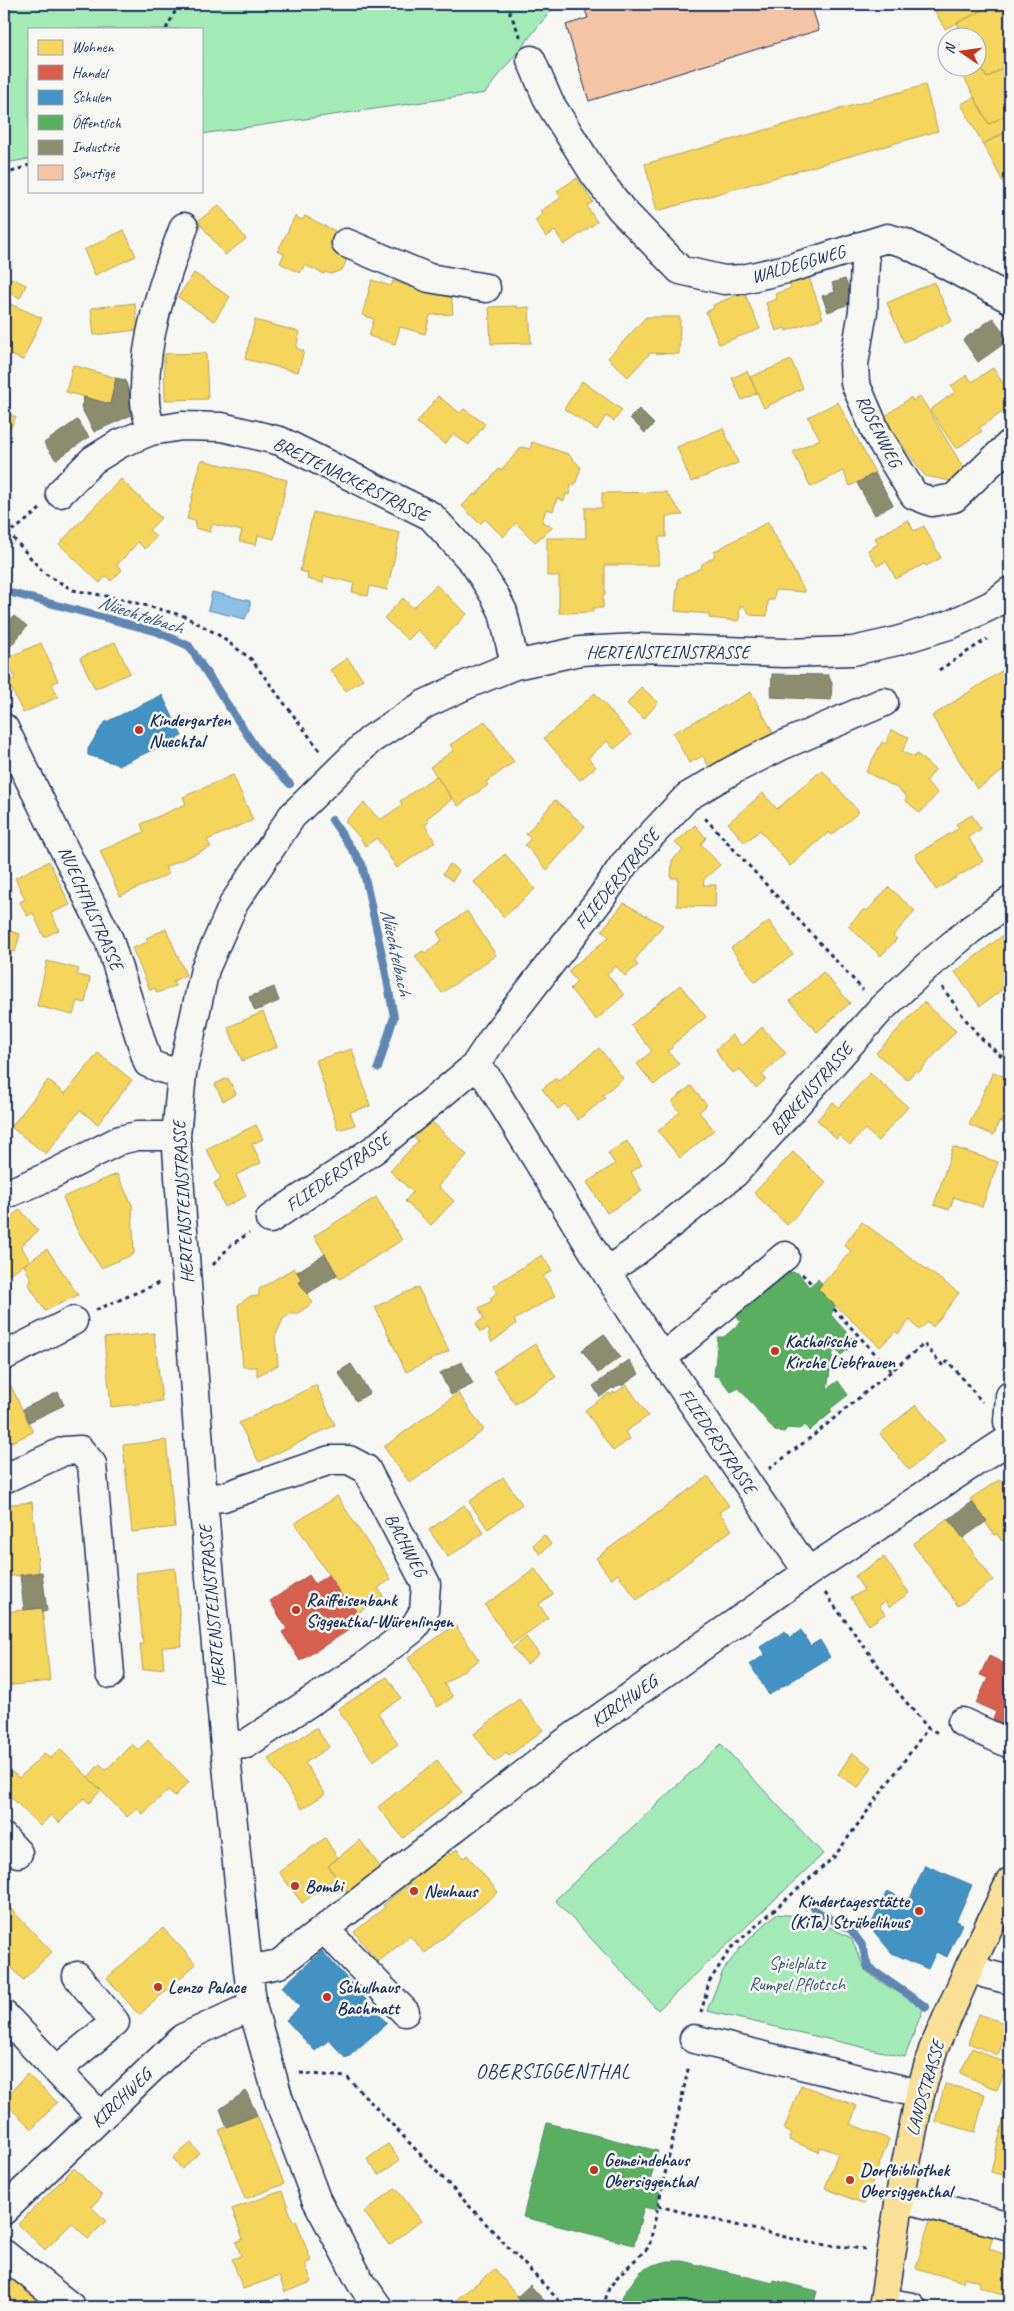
<svg xmlns="http://www.w3.org/2000/svg" width="1014" height="2311" font-family="Caveat,sans-serif">
<rect width="100%" height="100%" fill="#f6f6f2"/>
<filter id="ink" filterUnits="userSpaceOnUse"><feTurbulence type="fractalNoise" baseFrequency=".02" numOctaves="2"/><feDisplacementMap in="SourceGraphic" scale="10" xChannelSelector="R" yChannelSelector="G"/><feConvolveMatrix kernelMatrix="1 2 1 2 8 2 1 2 1" color-interpolation-filters="sRGB"/></filter>
<g filter="url(#ink)">
<path fill="#a4eab6" stroke="#608c8a" d="M4,4H556L485,93L201,134V29H29V159L4,163Z
M721,1744L823,1854L658,2010L555,1900Z
M776,1914L810,1917L851,1938L865,1970L884,1984L924,2006L905,2057L707,2011L723,1971L740,1948Z"/>
<path fill="#8dbfe9" stroke="#5f85b1" d="M212,592L250,601V611L247,614L245,619L208,610Z"/>
<path fill="#f6d55c" stroke="#b4a35d" d="M931,4H995L945,29Z
M995,4H1010V63L987,78L976,60V38H964L957,23Z
M976,60L987,78L1010,63V113L989,124L959,68H976Z
M925,85L938,131L657,211L645,164Z
M974,97L989,124L1010,113V130L983,144L961,104Z
M1010,130V195L983,144Z
M577,178L593,202L587,206L597,222L564,245L555,231L546,237L535,220L543,214L540,211L561,198L557,191Z
M219,205L246,239L225,255L198,221Z
M295,216L302,220L305,216L335,231L331,240L338,243L343,252L346,261L342,270L331,274L325,272L324,274L305,265L300,273L280,263L284,254L278,251Z
M124,230L136,256L95,275L84,250Z
M194,273L230,297L214,321L178,297Z
M808,274L823,318L786,331L785,328L776,331L766,303L777,299L775,294L791,288L789,280Z
M9,277L26,285L20,298L4,291Z
M372,280L391,286L393,281L411,287V285L451,290L453,314L430,315L425,334L400,327L395,344L369,336L374,319L362,315Z
M934,282L952,321L904,342L887,303Z
M744,292L760,329L719,344L706,312L714,308L713,305Z
M4,295L10,298L8,303L42,318L23,360L8,354L4,364Z
M135,303L138,330L94,335L91,308Z
M517,306V308L529,307L531,343L491,344L489,307Z
M646,317H680L679,354L650,353L628,377L608,358Z
M255,320L300,332L296,348L304,351L298,372L245,359Z
M206,353L208,399L165,400L164,354Z
M791,360L803,388L764,408L750,377Z
M73,365L116,378L110,404L66,392Z
M993,368L1010,394V407L979,428L982,431L956,449L930,410L955,392L951,386L967,375L972,382Z
M747,371L757,393L742,400L732,378Z
M582,381L622,410L614,421L606,416L597,430L564,409Z
M438,396L460,413L464,409L485,424L469,445L453,434L445,444L417,423Z
M920,396L966,472L951,481L925,476L883,418L911,397L913,401Z
M838,402L875,473L850,486L843,471L811,487L793,452L820,439L808,417Z
M4,411L16,417L4,441Z
M723,428L738,463L691,482L677,447Z
M532,442L568,454L581,467L575,485H571L569,495L566,494L564,501L557,498L553,511L546,509L542,522L553,527L535,542L516,523L503,537L485,519L480,524L462,506L474,494L476,495L499,469L501,470L522,447L530,449Z
M201,460L287,480L274,539L258,535L256,545L239,541L242,531L212,524L210,532L195,528L196,521L187,519Z
M121,479L161,518L149,530L156,537L145,549L138,542L117,565L122,570L111,581L106,576L100,583L59,544Z
M666,492L683,515L666,516V537H659V565H605V595H603V608H593V612L559,613V576H547V538H586L585,508H602V493Z
M313,512L400,533L387,590L370,586L368,596L352,592L354,583L324,576L323,583L307,579L308,573L300,571Z
M908,520L914,531L924,526L941,558L926,566L924,564L896,579L886,561L877,566L868,550L878,544L875,538Z
M768,522L805,592L775,590L774,600H768L767,616L750,615L744,606H740L739,621L709,618V614L675,611L678,579L701,568L702,564L714,557L715,551Z
M436,585L467,614L435,647L418,630L408,640L384,618L403,598L413,608Z
M115,642L130,673L95,689L80,658Z
M41,643L58,681L52,684L58,697L23,713L8,682L15,678L7,658Z
M347,658L363,679L346,691L330,670Z
M1003,670L1010,681V766L977,789L932,716Z
M641,687L658,702L644,719L627,704Z
M751,692L773,733L709,767L703,756L689,763L673,733Z
M595,693L631,735L614,749L607,741L588,758L596,767L580,780L544,738Z
M485,721L514,762L486,782L488,785L458,806L430,767L454,750L450,745Z
M891,730L909,737L902,752L914,757L917,754L935,770L926,782L938,793L920,813L905,800L907,797L897,788L866,772L882,742L886,744Z
M822,770L859,812L832,835L829,832L790,866L760,830L745,843L728,823L763,793L777,809Z
M233,775L253,820L207,840L211,847L165,867L169,874L120,896L100,851L144,832L141,824L186,804L183,797Z
M436,776L452,799L426,819L429,822L425,825L435,842L397,868L377,838L365,846L361,839L345,821L364,803L380,820L402,805L400,801Z
M555,800L585,826L547,870L525,845L531,838L526,834Z
M1010,806V822L1003,810Z
M972,815L981,829L968,837L983,861L936,890L915,855L959,828L956,824Z
M4,819L7,840L4,841Z
M695,825L706,838L701,844L720,865L704,879L703,885H716L715,907L677,906L678,878H671L672,860L683,850L675,843Z
M505,854L535,889L504,917L474,882Z
M49,861L70,905L51,913L59,930L44,937L33,913L27,916L20,902L25,899L15,878Z
M450,864L459,871L452,881L443,874Z
M889,887L915,911L893,936L897,939L881,956L848,926L864,909L867,911Z
M624,903L663,925L634,961L638,965L625,976L616,966L607,974L624,995L596,1020L570,989L577,982L568,971L609,937L602,930Z
M467,911L496,955L442,993L415,956L423,951L425,953L442,940L437,932Z
M769,921L793,955L755,982L731,948Z
M4,929L20,934L15,952L12,951L5,978Z
M166,929L186,975L173,981L175,986L157,993L155,988L150,990L132,948L148,942L146,938Z
M1010,930V984L980,1006L955,972Z
M47,961L79,969L77,975L90,978L85,1003L77,1001L73,1015L37,1006Z
M823,972L850,1003L817,1032L790,1001Z
M680,985L706,1017L671,1046L672,1048L668,1051L679,1064L654,1085L637,1064L652,1051L631,1025Z
M924,1002L956,1031L918,1073L916,1070L907,1080L876,1053Z
M263,1012L277,1047L242,1061L228,1027Z
M762,1027L786,1053L762,1075L766,1079L756,1088L739,1069L733,1073L721,1059L716,1049L732,1035L742,1046Z
M599,1048L623,1078L603,1095L605,1098L578,1120L565,1104L558,1109L542,1089L556,1078L558,1081Z
M352,1049L370,1106L350,1112L355,1125L338,1130L316,1060Z
M98,1053L132,1080L98,1124L80,1110L46,1154L11,1127L48,1080L65,1094Z
M993,1072L1010,1079V1126L999,1121L994,1135L969,1125Z
M870,1073L908,1107L878,1141L865,1129L850,1145L839,1135L836,1139L817,1120L833,1102L839,1107Z
M228,1078L236,1094L223,1101L215,1084Z
M691,1086L707,1105L699,1112L714,1130L680,1158L658,1131L680,1112L671,1102Z
M428,1118L467,1155L438,1186L454,1201L431,1225L405,1201L413,1192L390,1171L418,1141L412,1136Z
M256,1125L263,1139L252,1144L261,1163L236,1175L246,1196L225,1207L214,1183L221,1178L206,1149Z
M627,1141L642,1165L631,1172L642,1191L607,1213L587,1182L615,1164L608,1153Z
M953,1147L998,1162L982,1207L954,1197L949,1210L934,1205Z
M793,1152L826,1183L787,1225L754,1193Z
M117,1174L132,1205L134,1254L101,1268L76,1228L63,1197Z
M376,1197L402,1240L340,1279L314,1236Z
M20,1209L38,1231L21,1246L30,1261L4,1277V1223Z
M862,1222L959,1293L933,1327L928,1322L919,1330L910,1320L898,1334L896,1331L880,1347L818,1289L851,1251L844,1245Z
M47,1249L78,1295L45,1311L28,1283L32,1281L24,1265Z
M542,1255L552,1271L543,1276L555,1296L514,1320L516,1324L492,1342L488,1334L490,1332L488,1329L480,1332L476,1323L484,1319L479,1308L492,1301L490,1298L497,1293L493,1286Z
M294,1268L302,1280L299,1282L313,1303L295,1315L293,1312L283,1319L275,1337L278,1365L257,1376V1367H243L238,1305L249,1297L259,1296V1289Z
M418,1287L449,1351L406,1372L375,1307Z
M154,1333L162,1401L111,1407L104,1338Z
M535,1344L556,1377L515,1404L493,1371Z
M9,1382L33,1432L12,1442L8,1433L4,1435V1384Z
M316,1385L335,1425L259,1462L239,1423Z
M627,1385L648,1416L625,1432L630,1439L613,1451L585,1410L609,1393L610,1395L614,1392L615,1393Z
M458,1393L484,1430L410,1483L384,1447Z
M916,1405L945,1440L909,1470L880,1434Z
M166,1440L175,1527L132,1532L123,1445Z
M708,1476L729,1506L719,1512L732,1530L637,1600L618,1574L611,1579L596,1558Z
M503,1477L522,1504L488,1529L469,1502Z
M1000,1479L1005,1485L1010,1482V1536L1002,1541L997,1534L994,1535L970,1499Z
M337,1496L391,1579L378,1588L383,1596L358,1613L353,1605L349,1607L295,1523Z
M32,1502L39,1573L4,1577V1505Z
M464,1505L484,1533L448,1557L429,1530Z
M948,1518L993,1580L958,1606L913,1544Z
M544,1535L551,1544L540,1554L533,1545Z
M884,1557L909,1593L889,1607L885,1601L879,1606L885,1614L869,1625L851,1598L864,1590L855,1576Z
M175,1568L182,1646L162,1647L164,1668L143,1670L140,1644H143L136,1573Z
M535,1569L553,1594L539,1604L548,1618L512,1644L485,1605Z
M42,1608L50,1681L4,1686V1612Z
M455,1625L479,1660L444,1684L453,1697L438,1707L408,1658Z
M526,1637L539,1654L527,1664L513,1648Z
M387,1677L401,1698L378,1713L398,1744L373,1761L338,1709Z
M519,1699L543,1730L509,1756L506,1753L495,1762L474,1734Z
M316,1728L329,1747L305,1763L325,1794L302,1809L268,1759Z
M148,1740L189,1782L175,1796L168,1790L143,1814L137,1808L127,1817L88,1777L100,1764L106,1770L132,1744L138,1750Z
M60,1749L101,1790L89,1803L84,1798L59,1823L51,1815L40,1826L4,1790V1780L12,1772L19,1778L45,1753L50,1759Z
M852,1753L872,1767L858,1788L838,1774Z
M437,1760L462,1792L403,1838L378,1807Z
M325,1838L338,1858L328,1866L336,1877L302,1903L279,1872Z
M360,1840L385,1873L353,1900L328,1866Z
M457,1849L464,1858L467,1855L498,1892L425,1953L410,1936L378,1962L354,1932L385,1907L383,1905L448,1851L450,1855Z
M4,1901L11,1909L4,1916Z
M11,1909L52,1952L23,1980L4,1959V1916Z
M163,1928L196,1964L139,2015L107,1978Z
M979,2014L1009,2025L998,2055L968,2043Z
M972,2048L1008,2064L997,2090L960,2073Z
M27,2074L57,2102L32,2129L4,2102V2100Z
M945,2084L985,2094L975,2132L935,2121Z
M801,2085L857,2106L850,2124L889,2139L864,2204L825,2188L838,2153L820,2147L819,2152L789,2140L792,2133L784,2130Z
M1010,2091V2177L991,2172Z
M257,2115L284,2184L245,2199L219,2130Z
M191,2143L199,2153L182,2169L173,2158Z
M388,2144L400,2160L379,2175L367,2159Z
M74,2168L102,2196L91,2207L106,2221L88,2239L72,2223L45,2250L18,2224Z
M396,2188L421,2221L389,2245L364,2212Z
M282,2191L293,2221L296,2220L311,2261L305,2264L312,2282L285,2292L279,2276L243,2289L232,2259L241,2256L236,2242L243,2239L232,2209Z
M931,2216L984,2231L983,2234L993,2237L989,2249L1010,2256V2296L978,2286L980,2282L964,2277L963,2282L916,2268Z
M495,2269L523,2304L519,2307H447Z
M13,2279L52,2307H4V2293Z"/>
<path fill="#d6604d" stroke="#9e5152" d="M309,1575L315,1584L328,1575L349,1607L353,1605L363,1621L300,1661L282,1632L287,1629L270,1601Z
M989,1656L1010,1666V1727L993,1719L996,1712L976,1703L988,1678L980,1675Z"/>
<path fill="#4393c3" stroke="#3775a5" d="M162,695L182,736L120,765L88,755V749L104,723Z
M801,1630L810,1646L820,1640L830,1657L769,1695L750,1664L765,1655L760,1647L785,1631L790,1638Z
M925,1865L972,1885L956,1921L962,1924L947,1957L936,1952L928,1969L892,1953L870,1927L887,1891L909,1901Z
M322,1951L387,2023L346,2059L329,2040L315,2051L286,2020L300,2007L282,1987Z"/>
<path fill="#5aae61" stroke="#478860" d="M781,1271L798,1273L809,1287L818,1279L822,1284L818,1289L835,1306L831,1315L856,1343L841,1355L834,1347L827,1389L838,1381L848,1395L830,1409L832,1412L809,1431L805,1425L799,1429L787,1428L784,1432L775,1431L739,1388L731,1392L719,1377L714,1376L718,1337H724L741,1322L733,1313Z
M547,2123L658,2151L648,2189L660,2192L656,2210L644,2207L634,2245L523,2217Z
M668,2261H682L773,2283L774,2280L817,2291L813,2307H619L623,2295L640,2272L653,2265Z"/>
<path fill="#8c8c6e" stroke="#6a7069" d="M845,279L854,302L828,312L822,296L835,292L832,283Z
M993,318L1009,340L978,362L963,340Z
M116,378L125,380L136,413L94,432L81,407L84,397L110,404Z
M639,409L654,424L645,433L630,418Z
M77,420L89,437L56,460L44,443Z
M875,473L893,505L875,515L857,483Z
M14,616L27,626L11,646L4,640V628Z
M772,674L828,675L832,683L831,700L771,697Z
M274,987L279,1001L255,1011L249,997Z
M325,1254L337,1275L307,1294L299,1282L302,1280L297,1272Z
M604,1334L620,1357L598,1373L582,1350Z
M629,1360L639,1374L622,1386L621,1384L614,1389L612,1388L600,1397L593,1386Z
M462,1362L473,1384L451,1395L440,1373Z
M351,1364L370,1393L356,1401L338,1372Z
M58,1392L64,1405L29,1422L23,1409Z
M972,1502L987,1521L963,1538L949,1519Z
M42,1572L47,1611L43,1612L42,1608L24,1610L20,1575Z
M246,2091L257,2115L227,2127L220,2109Z
M530,2285L550,2307H520L523,2304L517,2297Z
M289,2299L292,2307H262V2306Z"/>
<g fill="none" stroke-linecap="round" stroke-linejoin="round">
<path stroke="#5f85b1" stroke-width="8" d="M4,591L158,632L189,646L260,754L290,784
M332,820L362,864L383,959L394,1017L378,1068
M810,1902L818,1912L851,1930L862,1945L868,1967L926,2007"/>
</g>
<path fill="#f4c4a4" stroke="#1b2f5e" d="M594,4H811L819,30L589,101L566,25L588,18L584,7Z"/>
<g fill="none" stroke-linecap="round" stroke-linejoin="round">
<defs>
<path id="minor" d="M531,60L549,102L595,175L621,209L680,270L724,280L743,279L791,268L887,238L905,243L1010,299
M346,243L429,278L486,288
M860,246L865,262L863,311L854,364L855,383L877,434L914,495L932,502L954,498L1010,444
M151,431C149,421 145,410 145,401C143,339 163,283 184,227
M60,493L93,460L119,444L151,431L182,426L222,427L280,441L431,516L474,563L495,596L503,612L515,665
M4,728L109,940L148,1063L160,1068L182,1074
M4,1195L47,1177L120,1140L137,1136H176
M270,1219L375,1149L474,1067
M606,1272L635,1252L735,1173L881,1009L926,967L970,930L1010,901
M4,1356L73,1321
M662,1358L785,1256
M1010,1396L1008,1422L1010,1426
M4,1479L64,1451L80,1450L92,1464L110,1674
M203,1499L223,1497L330,1460H349L366,1469L426,1584L424,1611L413,1629L363,1667L246,1744L225,1746
M808,1572L662,1358L606,1272L487,1078L474,1067L496,1034L601,898L624,864L687,797L733,770L783,745L884,702
M962,1722L1010,1744
M4,1838L18,1853
M325,1930L405,2012
M970,1966L986,1974L1010,1980
M248,1970L279,1964L563,1744L808,1572L1010,1439
M4,2015L101,2117
M694,2039L920,2094
M57,2070L115,2022L77,1976
M899,2199L918,2202L1010,2226
M4,2210L183,2038L239,2012L253,2009
M4,2254L71,2307
M884,2302L912,2307
M378,2307L360,2281L316,2199L279,2100L253,2009L248,1970L225,1746L203,1499L176,1136L182,1074L205,969L234,903L292,816L370,740L425,704L468,684L515,665L580,651L638,648L784,653L853,651L897,641L952,624L992,605L1010,591"/>
<path id="major" d="M883,2307L903,2178L920,2094L933,2050L970,1966L1010,1882"/>
</defs>
<use href="#minor" stroke="#1b2f5e" stroke-width="31"/>
<use href="#major" stroke="#1b2f5e" stroke-width="31"/>
<path stroke="#1b2f5e" stroke-width="3" stroke-dasharray="4 4" stroke-linecap="butt" d="M506,4L521,38
M166,29L179,4
M4,175L29,165
M8,532L44,573L73,590L122,599L184,616L217,634L251,659L321,752
M4,533L17,528L40,509
M939,670L987,639
M705,818L863,990
M942,987C962,1014 980,1044 1010,1061
M213,1265L231,1245L249,1233
M802,1274L812,1284
M834,1309L891,1371
M96,1310L161,1282
M769,1469L814,1435L924,1344L943,1366L948,1361L982,1402
M825,1593L896,1690L928,1728L938,1733
M701,2013L709,1982L731,1948L834,1857L928,1728
M300,2073L347,2077L565,2307
M658,2206L810,2243L865,2249
M603,2307L609,2288L619,2275L649,2247L689,2065"/>
<use href="#minor" stroke="#f6f6f2" stroke-width="28"/>
<use href="#major" stroke="#fadf96" stroke-width="28"/>
</g>
</g>
<g fill="#c8321e" stroke="#f6f6f2" stroke-width="2">
<circle cx="139" cy="730" r="5"/>
<circle cx="775" cy="1351" r="5"/>
<circle cx="296" cy="1610" r="5"/>
<circle cx="295" cy="1886" r="5"/>
<circle cx="414" cy="1891" r="5"/>
<circle cx="919" cy="1911" r="5"/>
<circle cx="158" cy="1987" r="5"/>
<circle cx="327" cy="1997" r="5"/>
<circle cx="594" cy="2170" r="5"/>
<circle cx="850" cy="2180" r="5"/>
</g>
<g text-anchor="middle" stroke-width="5" stroke-linejoin="round" paint-order="stroke">
<g font-size="18" fill="#1b2f5e" stroke="#f6f6f2">
<text transform="translate(798 264) rotate(-16)" y="6">WALDEGGWEG</text>
<text transform="translate(879 431) rotate(63)" y="6">ROSENWEG</text>
<text transform="translate(351 479) rotate(26)" y="6">BREITENACKERSTRASSE</text>
<text x="668" y="658">HERTENSTEINSTRASSE</text>
<text transform="translate(617 879) rotate(-51)" y="6">FLIEDERSTRASSE</text>
<text transform="translate(91 908) rotate(66)" y="6">NUECHTALSTRASSE</text>
<text transform="translate(811 1089) rotate(-49)" y="6">BIRKENSTRASSE</text>
<text transform="translate(338 1172) rotate(-35)" y="6">FLIEDERSTRASSE</text>
<text transform="translate(183 1202) rotate(-93)" y="6">HERTENSTEINSTRASSE</text>
<text transform="translate(718 1441) rotate(56)" y="6">FLIEDERSTRASSE</text>
<text transform="translate(406 1545) rotate(62)" y="6">BACHWEG</text>
<text transform="translate(212 1606) rotate(-95)" y="6">HERTENSTEINSTRASSE</text>
<text transform="translate(624 1701) rotate(-35)" y="6">KIRCHWEG</text>
<text transform="translate(925 2088) rotate(-74)" y="6">LANDSTRASSE</text>
<text transform="translate(121 2098) rotate(-44)" y="6">KIRCHWEG</text>
</g>
<g font-size="18" font-weight="bold" fill="#1b2f5e" stroke="#f6f6f2" text-anchor="start">
<text x="149" y="726">Kindergarten<tspan x="149" dy="21">Nuechtal</tspan></text>
<text x="785" y="1347">Katholische<tspan x="785" dy="21">Kirche Liebfrauen</tspan></text>
<text x="306" y="1606">Raiffeisenbank<tspan x="306" dy="21">Siggenthal-Würenlingen</tspan></text>
<text x="305" y="1892">Bombi</text>
<text x="424" y="1897">Neuhaus</text>
<text x="909" y="1907" text-anchor="end">Kindertagesstätte<tspan x="909" dy="21">(KiTa) Strübelihuus</tspan></text>
<text x="168" y="1993">Lenzo Palace</text>
<text x="337" y="1993">Schulhaus<tspan x="337" dy="21">Bachmatt</tspan></text>
<text x="604" y="2166">Gemeindehaus<tspan x="604" dy="21">Obersiggenthal</tspan></text>
<text x="860" y="2176">Dorfbibliothek<tspan x="860" dy="21">Obersiggenthal</tspan></text>
</g>
<g font-size="18" fill="#365470" stroke="#f6f6f2">
<text x="797" y="1969">Spielplatz<tspan x="797" dy="21">Rumpel Pflotsch</tspan></text>
</g>
<g font-size="19" font-style="italic" fill="#385381" stroke="#f6f6f2">
<text transform="translate(141 614) rotate(18)" y="7">Nüechtelbach</text>
<text transform="translate(397 952) rotate(78)" y="7">Nüechtelbach</text>
</g>
<g font-size="20" letter-spacing="1" fill="#1b2f5e" stroke="#f6f6f2">
<text x="553" y="2078">OBERSIGGENTHAL</text>
</g>
</g>
<rect width="1014" height="2311" fill="none" stroke="#f6f6f2" stroke-width="20"/>
<rect x="10" y="10" width="994" height="2291" fill="none" stroke="#1b2f5e" stroke-width="2" filter="url(#ink)"/>
<rect x="28" y="28" width="175" height="165" fill="#f6f6f2" stroke="#9ea6b7"/>
<rect x="38" y="40" width="25" height="15" fill="#f6d55c" stroke="#9ea6b7"/>
<text x="72" y="52" font-size="15" fill="#1b2f5e">Wohnen</text>
<rect x="38" y="65" width="25" height="15" fill="#d6604d" stroke="#9ea6b7"/>
<text x="72" y="78" font-size="15" fill="#1b2f5e">Handel</text>
<rect x="38" y="90" width="25" height="15" fill="#4393c3" stroke="#9ea6b7"/>
<text x="72" y="102" font-size="15" fill="#1b2f5e">Schulen</text>
<rect x="38" y="115" width="25" height="15" fill="#5aae61" stroke="#9ea6b7"/>
<text x="72" y="128" font-size="15" fill="#1b2f5e">Öffentlich</text>
<rect x="38" y="140" width="25" height="15" fill="#8c8c6e" stroke="#9ea6b7"/>
<text x="72" y="152" font-size="15" fill="#1b2f5e">Industrie</text>
<rect x="38" y="165" width="25" height="15" fill="#f4c4a4" stroke="#9ea6b7"/>
<text x="72" y="178" font-size="15" fill="#1b2f5e">Sonstige</text>
<g transform="translate(962 52) rotate(283)"><circle r="24" fill="#f6f6f2" stroke="#9ea6b7"/>
<path d="M0-4L9 19L0 12L-9 19Z" fill="#c8321e"/>
<text y="-8" font-size="14" font-weight="bold" text-anchor="middle" fill="#1b2f5e">N</text>
</g>
</svg>
